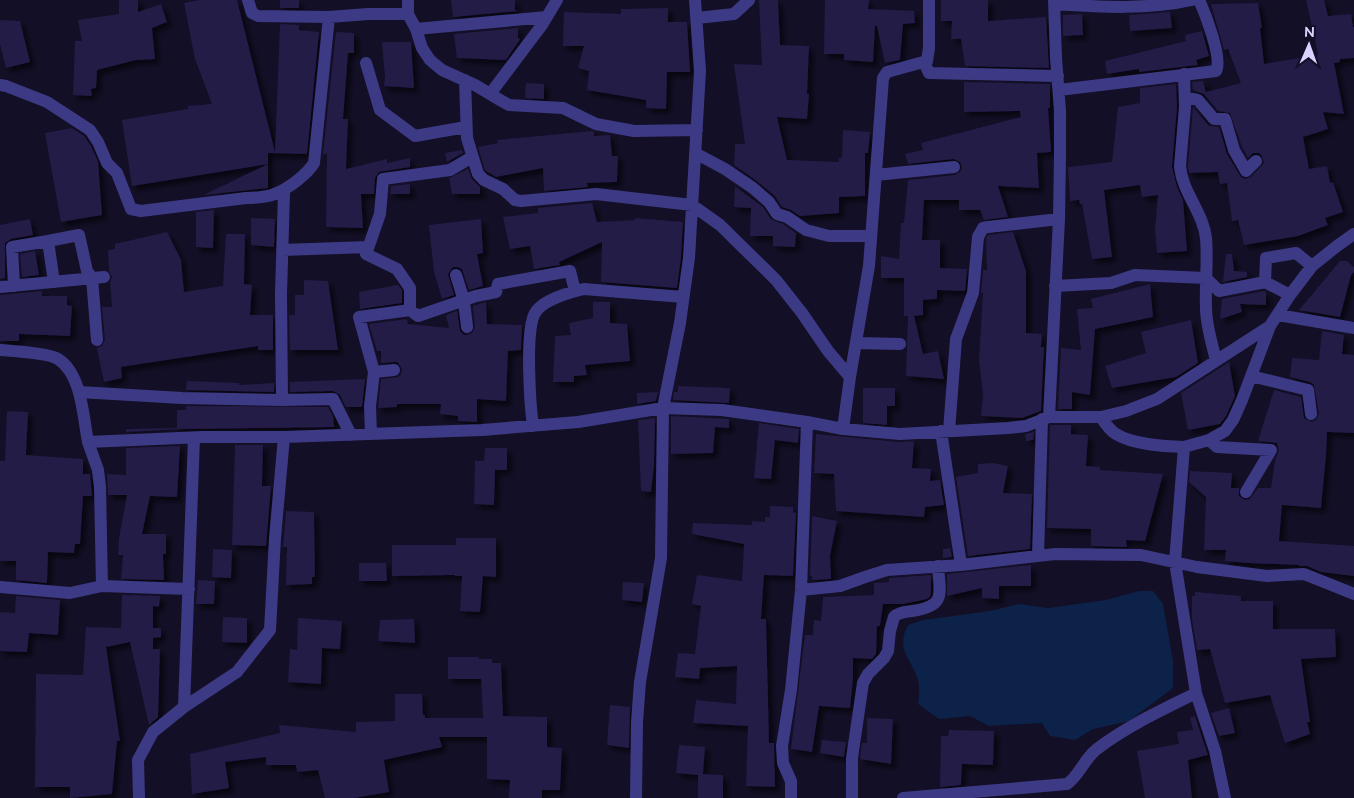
<svg xmlns="http://www.w3.org/2000/svg" width="1354" height="798" font-family="Raleway,sans-serif">
<defs>
<filter id="shadow"><feDropShadow dx="4.5" dy="4.5" stdDeviation="2.5" flood-color="#0009"/></filter>
</defs>
<rect width="100%" height="100%" fill="#130f26"/>
<path fill="#0c2248" d="M1139,591H1153L1163,604L1173,661V688L1129,721L1093,729L1075,740L1050,736L1042,723L989,726L970,716L939,719L918,704C919,697 920,687 918,680C911,658 895,650 908,625L923,620L990,611L1019,604L1048,608L1106,600Z"/>
<path fill="#241b47" filter="url(#shadow)" d="M119,0H138V12L161,4L167,22L152,28L155,59L136,60L97,70L96,88L91,89L92,96L73,95L75,41H82L78,20L119,14Z
M199,0H237L275,152L280,24L299,25V30L319,32L307,154L268,153V164L132,186L122,120L188,109V106L212,104L195,59L184,3Z
M280,0H299V8H280Z
M451,0H515V10L519,11L453,17Z
M759,0H778L780,45L809,46L807,94H809L807,119L777,117L787,160L839,162L838,158H842L843,130L870,132L868,153H865V196L839,197V213L800,216L791,210L782,207L775,196L758,182L734,165L735,144H745L734,64L762,65Z
M825,0H869L868,9L914,11L915,23L903,24L900,60L885,63L877,26H875L873,62L844,60V54H824Z
M941,0H988V21L1046,17L1049,68L965,66L961,39H951L952,21H941Z
M1306,0H1324L1328,16L1351,14L1353,27H1354V58L1340,59V62L1334,63L1344,114L1323,112L1328,129L1303,137L1309,169L1327,166L1330,183L1333,182L1343,212L1325,218L1328,225L1298,236L1244,245L1238,220L1232,221L1227,183L1220,184L1218,172L1189,173L1188,166L1193,107L1208,125L1211,126L1219,127L1227,154L1241,177L1245,179L1251,177L1264,163L1262,156L1259,153H1253L1248,158L1242,147L1230,113L1218,111L1204,94L1193,90L1192,82L1203,81L1206,92L1241,83L1228,49L1224,50L1211,4L1258,3L1262,28H1260L1264,64L1318,55Z
M668,8V22H687L690,72H667L666,109L646,108V100L587,90L589,71L578,68L584,46H563L564,12L621,14V9Z
M1170,12L1172,28L1130,31L1129,15Z
M1082,14L1083,35L1063,36V15Z
M0,20L20,21L30,62L6,68L0,44Z
M518,28V38L520,39L519,41L506,60L457,58L454,34Z
M1202,31L1209,56L1196,60L1198,65L1139,72V69L1107,74L1105,61L1186,41L1185,35Z
M336,32L354,33V53H348L343,119H348L346,169L387,159V163L410,158V167L379,172L375,178L374,194H361L363,228L326,227L327,154H323Z
M382,42H411L414,88L384,86L385,77Z
M964,82L1050,84V108H1048L1051,152L1037,153L1039,188L998,186L1008,217L984,220L980,210H959V200H924L922,240H940V268L967,269L965,291L937,290V299L923,300V315L914,316L923,354L938,351L944,379L906,376L908,316H910H904V278H881V256L899,259L901,223H904L908,180L955,175L961,171L962,167L960,162L954,159L908,164L905,154L923,150L921,143L1021,117L1020,111L964,112Z
M526,83L544,84V99L525,98Z
M1176,84L1177,107L1172,167L1177,187L1183,200L1187,251L1157,253L1155,229L1158,195L1142,197L1140,185L1104,190L1112,257L1092,259L1082,204H1080L1079,200L1070,201L1068,167L1112,162L1118,107L1140,103V88Z
M72,128L84,136L91,146L98,161L102,215L61,222L45,133Z
M592,131L594,132V136L610,135L612,156H618L617,182L587,183L588,187L544,191L543,168L496,177L485,170L478,147L498,143L497,140Z
M462,150L463,153L447,162L445,153Z
M268,164V188L204,195L214,190Z
M468,169L472,179L480,187V194H452L449,178Z
M410,184V194H390L391,186Z
M733,185L763,207L771,219L783,224L796,233L795,247L773,246V236H750L751,208L734,207L735,187Z
M592,203L597,222L635,220V218L683,222L681,257L677,288L601,282L602,242L559,262L560,265L534,269L530,246L510,249L503,217L538,213V208Z
M214,210L213,248L196,247V212Z
M251,218L275,219L274,247L251,245Z
M30,219L33,235L11,239L5,243V278L0,279V225Z
M481,219L483,253L477,254L483,286L469,290L462,269L458,267H453L448,274L454,295L442,299L434,272L429,225Z
M167,232L181,260L184,292L223,286L226,234H245L244,284L252,285L250,315H273V350H258V346L121,367L122,378L104,382L97,348L102,346L105,340L102,307H112L110,282L112,277L109,271L108,250L115,249V244Z
M1013,232L1026,271V333L1042,334L1041,347H1044L1041,411L1022,418L981,416L983,395L979,360L983,293H981L983,270H987L986,239L988,235Z
M35,251L39,275L22,277L20,254Z
M1226,254H1232L1234,271L1247,272V277L1223,282Z
M1340,261H1347L1354,267V272L1351,275L1340,317L1299,310Z
M304,280L328,281L338,350H290L289,315H295V295H304Z
M1150,284L1153,317L1095,329L1090,395L1072,392V409H1058L1061,348L1081,350L1077,309L1093,308L1091,299Z
M398,285L402,290V303L360,309L359,292Z
M42,291V296H67V305L72,306L70,336L19,334V341H0V295Z
M1264,291L1266,292V305L1240,304L1242,312L1220,319L1222,299Z
M486,302L487,324L522,325L521,350L508,351L506,401L477,399V422L458,421V416L440,414L441,404H397V407L378,408L381,379L398,377L401,374L402,369L397,362L381,363V351H377L369,324L407,319L408,324L449,328L446,315L457,311L460,331L464,335H468L472,333L475,327L473,306Z
M593,302H610V323L627,324L630,361L585,365L587,375L574,376V382H553L555,336L571,335L569,323L593,318Z
M1191,320L1198,363L1176,377L1112,388L1105,366L1146,353L1141,332Z
M1322,331L1344,335L1342,354L1354,355V433L1327,432L1326,456L1321,508L1282,505L1279,541L1354,546V576L1321,572L1307,566H1299V565L1248,563L1225,561L1226,550H1204L1206,497L1189,482L1190,471L1232,473L1231,488H1239V496L1245,500L1250,499L1258,488H1271L1275,460L1279,451L1277,443L1258,441L1274,390L1301,397L1304,418L1312,422L1316,420L1319,413L1314,385L1310,382L1290,377L1292,358L1319,360Z
M1229,362L1235,396L1226,416L1220,424L1188,430L1181,393Z
M365,379L362,407H346L340,395L333,391L290,392V382Z
M187,381L239,383V385L274,383V392L186,390Z
M678,386L730,388L729,403L673,400L674,392H678Z
M863,388H895V406H887V425L863,423Z
M658,392L656,401L637,404V393Z
M186,406L328,407L333,416L334,427L181,429L126,432V429L177,428V410H186Z
M7,411L28,412L26,455L83,459V474H90L92,496H83L80,544H75L74,553L48,552L47,583L16,580V561H0V461H5Z
M671,416L729,419V428L715,427L713,453L671,454Z
M655,418L654,465L651,492L641,491L638,420Z
M759,423L799,429L798,443L775,440L771,479L754,478Z
M1050,425H1071V434L1088,435L1086,466L1100,467V470L1163,474L1145,541L1126,540L1127,547L1091,546V529L1047,528Z
M1034,432L1033,440L1026,441L1025,434Z
M816,434L899,442L914,441L912,468L931,469L930,481L940,480L944,505L925,507L924,517L836,511L834,474L814,473Z
M235,445H263L262,486H271L266,546L232,545Z
M180,446L177,497L150,496L142,534H166V554H163L164,580L121,579L123,555H118L119,538L127,495H108L107,474L126,475V448Z
M485,448H507V470H495L494,505L474,504L475,461H484Z
M993,463L1008,466L1003,493L1032,494L1030,549L968,556L956,477L978,473V464Z
M770,506L793,507V512L796,513L793,576L764,575L761,619H766L769,743H774L775,787L746,786L748,726L693,723L696,700L736,704L737,666L700,668L699,679L675,677L678,653L695,654L701,606L692,604L697,575L742,581L744,544L692,534L693,523L752,525V521L765,522V517H770Z
M286,511L314,512L315,577H312V584L286,585L287,547H283Z
M812,516L837,521L830,556L831,579L812,580V576H810Z
M456,538H496V577L483,576L480,612L460,611L462,576H455V575L392,576V545H456Z
M950,548L952,557L943,558V549Z
M213,549L232,550L231,578L212,577Z
M359,563H386L387,581H359Z
M1031,565V586H999V599L982,598V588L947,596V574Z
M931,575V591L930,597L927,599L903,604H883L880,626H877L876,654L872,659L853,658V679L850,708L819,706L812,752L791,749L805,635H813L814,620L821,621L823,597L874,595V583L889,582V578Z
M198,580L215,581L214,604H196Z
M623,582L644,583L642,602L622,600Z
M1195,592L1241,596V601H1273V629H1335L1336,657L1301,659L1310,722H1307L1310,734L1285,743L1270,695L1225,703L1210,649L1197,650L1192,619V596H1195Z
M122,595L160,596L159,607L153,606V628H161V637L153,638V649H160L158,717L149,725L130,642L106,647L120,741H117L112,794L70,798V787H35L36,674L83,675L86,627L121,628Z
M16,596L60,600L58,635L29,633L27,652L0,651V612L15,613Z
M223,617L247,618V643L222,642Z
M298,618L342,621L340,649L322,648L321,684L288,682L290,649L297,650Z
M414,619L415,643L378,641L380,620Z
M448,657H479V659H492V663H501L503,716L547,717V747L562,748L560,790H542V798H509L510,780L487,779V737H439L442,747L384,760L389,792L354,798H325L318,770L297,772L296,765H266V757L225,762L229,788L192,794L190,754L280,733L279,725L356,732V722L395,721V694H422L423,715H425V718H483L481,679H448Z
M610,705L630,707L629,748L607,745Z
M1229,708L1235,733L1219,736L1211,713Z
M1195,716L1208,755L1188,760L1192,798H1145L1137,751L1179,744L1177,732L1193,730L1190,717Z
M867,718L893,719L891,764L860,759L862,743H867Z
M949,730L994,731L993,765L962,764L961,785L940,787L941,736H948Z
M822,740L846,742L844,757L820,753Z
M679,745L705,747L703,774L723,775V798H698V775L676,773Z"/>
<g fill="none" stroke-linecap="round" stroke-linejoin="round">
<path stroke="#3d3a85" stroke-width="12" d="M248,0L252,13L258,16L329,17L368,14H408
M408,0V14L416,29L422,48L430,60L442,70L475,85L500,100L509,105L563,108L596,124L634,131L697,130
M1055,4C1101,7 1147,10 1192,0
M697,18L734,14L749,0
M416,29L547,17
M924,62L929,73L1058,76
M366,63L380,110L415,136L466,127
M1184,74L1185,107L1180,166C1182,192 1203,212 1206,238C1208,261 1205,285 1206,308C1206,325 1212,343 1216,361
M465,80L467,138L478,174L484,180L503,189L515,200L521,201L596,194L692,205L720,225L776,280L802,313L828,351L850,377
M0,85L6,86L47,102L90,130L98,142L107,163L117,173L131,209L141,211L246,198C269,198 280,194 298,180C304,175 310,170 314,163L329,17
M1059,90L1216,71C1223,59 1205,13 1199,0
M490,94L542,25L557,0
M1185,97L1198,100L1214,119H1225L1234,150L1246,171L1256,161
M695,153L725,169L753,188L769,202L777,214L787,217L806,230L829,236H871
M876,175L954,167
M48,241L79,235L87,271L92,278L97,340
M282,250L368,247
M456,275L464,301L467,327
M1265,282L1266,258L1296,253L1312,266
M14,286L12,247L48,241L54,282
M1055,286L1111,283L1135,275L1206,278L1219,291L1265,282L1290,295
M0,287L104,277
M410,310L418,316L476,296L496,292L498,284L570,271L575,291
M1278,315L1354,328
M856,343L900,344
M0,350C13,351 48,353 58,359C82,374 83,417 88,442
M374,372L394,370
M1251,376L1308,390L1311,414
M79,392L182,398L282,400L333,399L351,435
M282,400L281,294L284,192
M1049,417L1059,219L1060,156V111L1056,58L1054,0
M1101,417C1105,423 1109,430 1116,434C1131,444 1167,447 1184,447
M533,426C530,404 525,330 535,313C542,300 571,292 584,289L683,297
M843,429L850,377L869,266L883,78L887,72L927,61L929,48V0
M941,431L961,565
M949,431L956,339L973,293L978,237L983,228L988,227L1059,219
M371,434L370,406L374,372L359,317L410,310V288L397,269L366,254L380,214L383,179L450,170L472,157
M1209,440L1217,447L1271,450L1246,492
M1038,556L1042,419
M102,586L189,589
M0,587L70,593L102,586L100,487L98,470L88,442L202,437H284L482,430L578,422L663,408L722,410L807,422L843,429L900,434L1008,428L1026,426L1049,417H1101L1126,411L1157,399L1270,326
M801,590L840,586L865,577L887,570L961,565L1055,554L1141,555L1197,567L1267,576L1304,574L1354,594
M184,707L194,438
M139,798L138,760L153,732L184,707L237,672L270,630L275,538L284,437
M636,798L637,722L640,682L661,558L663,408L680,323L689,258L700,71L695,0
M791,798V781L783,763L782,746L791,690L801,590L807,422
M852,798V758L863,683L868,674L884,658L888,651L890,631L894,617C899,612 905,612 912,611C946,606 940,595 938,566
M903,798L1067,784C1079,776 1084,759 1097,749C1127,726 1162,710 1196,693
M1225,798L1215,751L1196,693L1175,562L1184,447L1209,440L1225,431L1233,420L1242,400L1270,326L1290,295L1312,266L1337,246L1354,234"/>
</g>
<g transform="translate(1309 45) rotate(2)" stroke="#130f26" stroke-width="4" paint-order="stroke">
<path d="M0-4L9 19L0 12L-9 19Z" fill="#d9d4ff"/>
<text y="-8" font-size="14" font-weight="bold" text-anchor="middle" fill="#d9d4ff">N</text>
</g>
</svg>
